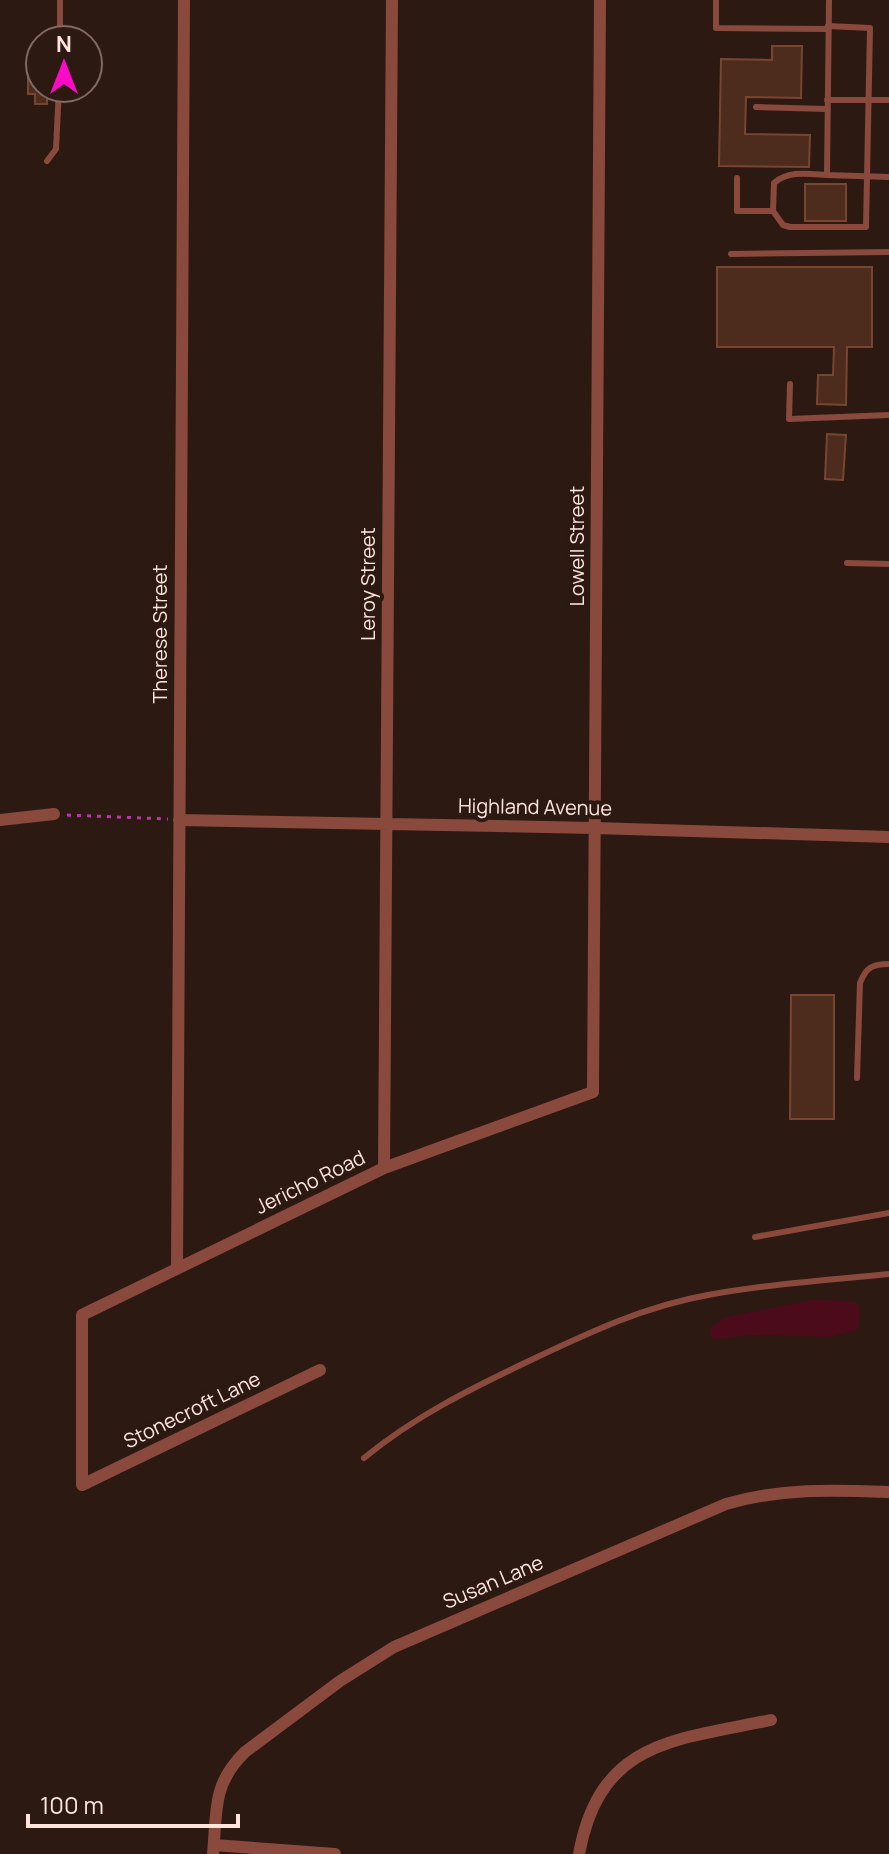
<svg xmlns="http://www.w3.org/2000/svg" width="889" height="1854" font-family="Manrope,sans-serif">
<rect width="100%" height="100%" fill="#2c1911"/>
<path fill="#4b0b1b" d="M817,1299L855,1302L860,1307L858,1330L829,1337L750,1335L719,1339L709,1337L711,1327L726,1317Z"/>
<path fill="#4d2c1e" stroke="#784630" stroke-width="2" d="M772,46H802L801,98L746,97L745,134L810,135L809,167L719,166L721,59L772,60Z
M28,67H40V88H47V104H35V94H28Z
M805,184H846V221H805Z
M717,267H872V347H847L846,405L817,404L818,375H833L834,347H717Z
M827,434L846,435L843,480L825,479Z
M791,995H834V1119H790Z"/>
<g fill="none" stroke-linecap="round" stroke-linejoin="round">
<path stroke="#be32b6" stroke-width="3" stroke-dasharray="4 6" stroke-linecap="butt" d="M67,815L168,819"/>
<path stroke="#8a493d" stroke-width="6" d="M716,0V28L828,29
M829,0L827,175L889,177
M60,40V0
M827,100H889
M756,107L827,109
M47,161L56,149L59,88
M737,178V211H773L774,183C789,170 809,174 827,175
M773,211L783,225L790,227H866L870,28L828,26
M731,254L889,252
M790,384L789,419L889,415
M847,563L889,564
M857,1078L860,983C866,967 873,964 889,964
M755,1237L889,1213
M364,1458C415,1416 472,1388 531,1360C588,1333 645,1306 708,1295C767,1284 829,1280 889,1274"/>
<path stroke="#8a493d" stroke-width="12" d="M0,820L54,814
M179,820L595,828L889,837
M384,1168L392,0
M177,1269L184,0
M320,1370L82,1485V1315L384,1168L593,1092L600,0
M214,1845L335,1854
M213,1854C217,1811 212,1784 245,1752L340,1681L394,1647L726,1504C780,1488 833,1490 889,1492
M579,1854C600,1740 675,1740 771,1720"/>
</g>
<g text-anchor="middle" stroke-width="8" stroke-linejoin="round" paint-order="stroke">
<g font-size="20" fill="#ffe4dc" stroke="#2c1911">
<text transform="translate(577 546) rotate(-90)" y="7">Lowell Street</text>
<text transform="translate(368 584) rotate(-90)" y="7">Leroy Street</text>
<text transform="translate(160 634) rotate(-90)" y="7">Therese Street</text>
<text transform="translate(535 807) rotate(1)" y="7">Highland Avenue</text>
<text transform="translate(310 1182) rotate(-26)" y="7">Jericho Road</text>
<text transform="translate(192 1410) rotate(-26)" y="7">Stonecroft Lane</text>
<text transform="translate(493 1582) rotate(-23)" y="7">Susan Lane</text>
</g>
</g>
<g transform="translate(64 64)"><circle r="38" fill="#2c1911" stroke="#806a62" stroke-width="2"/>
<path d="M0-6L14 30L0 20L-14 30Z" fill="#fd0ac9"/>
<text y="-12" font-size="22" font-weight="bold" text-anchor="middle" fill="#ffe4dc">N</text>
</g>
<path d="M28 1814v12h210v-12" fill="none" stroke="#ffe4dc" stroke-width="4"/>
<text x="40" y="1814" font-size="24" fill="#ffe4dc" stroke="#2c1911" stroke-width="6" paint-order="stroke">100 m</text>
</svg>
